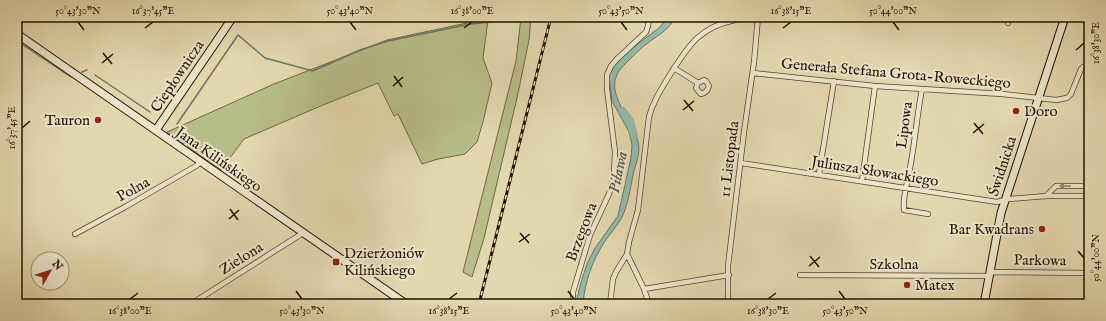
<svg xmlns="http://www.w3.org/2000/svg" width="1106" height="321" font-family="'IM FELL English',serif">
<rect width="100%" height="100%" fill="#e4d7af"/>
<filter id="stains"><feTurbulence type="fractalNoise" baseFrequency=".005" numOctaves="4"/><feColorMatrix values="0 0 0 0 .2 0 0 0 0 .09 0 0 0 0 .02 0 0 0 .5 -.17"/></filter>
<radialGradient id="worn" r=".72"><stop offset=".6" stop-color="#630" stop-opacity="0"/><stop offset="1" stop-color="#630" stop-opacity=".3"/></radialGradient>
<path fill="#b7bd88" stroke="#6d6845" d="M521,17H531L529,40L517,98L484,238L472,277L463,272L516,61Z
M488,20L483,58L492,83L483,122L477,142L465,154L438,159L422,164L398,114L394,116L378,83L323,105L244,139L221,170L188,147V145L185,143L183,144L167,132L274,84L387,40L467,23Z"/>
<path fill="#95baaa" stroke="#677767" d="M668,17H675C670,29 660,34 649,42C641,48 634,55 627,62C622,67 618,71 616,77C608,100 638,125 639,148C639,157 635,166 633,175C630,189 628,206 621,219C616,227 610,234 605,241C592,261 585,281 583,304H577V298L582,279L587,264L595,248L618,216L631,158L632,145L629,132L612,101L609,75L613,67L622,56L659,28Z"/>
<g fill="none" stroke-linecap="round" stroke-linejoin="round">
<path stroke="#677767" stroke-width="1.5" d="M584,17L628,22L638,17
M17,41L71,77
M82,72L87,70
M95,75L150,112
M177,124L238,35L265,58L313,71L360,50L388,41L471,24L539,17"/>
<path stroke="#95baaa" stroke-width="8" d="M623,111L630,121L634,135"/>
<defs>
<path id="street" d="M1008,23L1009,17
M674,68L698,83L704,80L706,81L709,86C708,90 706,93 701,94L696,88L698,83
M753,73L875,86L1002,94L1056,100L1067,98L1071,94L1081,69L1083,67L1089,65
M922,89C917,115 915,142 910,168C908,182 902,197 904,210L928,214
M741,163L997,202L1009,199L1046,196H1089
M819,174L834,81
M862,181L875,86
M1046,196L1056,186H1089
M75,234L125,207L196,166L201,162
M990,272L1089,273
M800,275L989,276
M644,289L729,275
M191,304L303,233
M573,304V292L590,235L609,194L614,174L615,152L607,89V75L611,66L617,59L646,32L648,26L649,17
M610,304L613,279L616,272L627,254
M649,304L644,289L627,254L629,242L638,210L649,117C653,101 662,88 671,73C689,45 700,27 735,20C744,18 752,18 760,17
M728,304V266L744,132L754,62L758,17"/>
<path id="secondary" d="M17,34L406,304
M156,130L233,17
M984,304L1001,213L1065,17"/>
</defs>
<use href="#street" stroke="#53442d" stroke-width="6"/>
<use href="#secondary" stroke="#231302" stroke-width="9"/>
<use href="#street" stroke="#ede5cb" stroke-width="4.5"/>
<use href="#secondary" stroke="#ede5cb" stroke-width="7"/>
<defs>
<path id="rail" d="M479,304L551,17"/>
</defs>
<use href="#rail" stroke="#231302" stroke-width="3"/>
<use href="#rail" stroke="#ede5cb" stroke-width="1.5" stroke-dasharray="4.5" stroke-linecap="butt"/>
</g>
<defs><path id="oneway-solid" d="M-6-.8H1V-3.2L6.5 0L1 3.2V.8H-6Z"/></defs>
<use fill="#928671" href="#oneway-solid" transform="translate(1065 186) rotate(-179)"/>
<path fill="none" stroke="#231302" stroke-width="1.5" d="M78,22L84,30M350,22L356,30M621,22L627,30M893,22L899,30M145,28L153,22M464,28L472,22M783,28L791,22M1076,50L1084,43M103,53L112,64M102,63L113,54M394,76L402,87M393,86L403,77M684,100L693,111M683,110L694,101M974,123L983,134M22,128L30,121M973,133L984,124M230,209L238,220M229,219L239,210M520,233L529,243M519,242L530,234M1078,251L1084,258M810,256L819,267M809,266L820,257M296,291L302,299M568,291L574,299M839,291L845,299M130,299L138,293M449,299L457,293M768,299L776,293"/>
<g fill="#8f2418" stroke="#ede5cb" stroke-width="1.5">
<circle cx="1016" cy="111" r="4"/>
<circle cx="98" cy="120" r="4"/>
<circle cx="1042" cy="229" r="4"/>
<rect x="332" y="258" width="8" height="8" rx="2"/>
<circle cx="907" cy="285" r="4"/>
</g>
<g text-anchor="middle" stroke-width="4" stroke-linejoin="round" paint-order="stroke">
<g font-size="15" fill="#231302" stroke="#ede5cb">
<text transform="translate(896 73) rotate(5)" y="5">Generała Stefana Grota-Roweckiego</text>
<text transform="translate(177 76) rotate(-56)" y="5">Ciepłownicza</text>
<text transform="translate(904 125) rotate(-82)" y="5">Lipowa</text>
<text transform="translate(219 159) rotate(35)" y="5">Jana Kilińskiego</text>
<text transform="translate(729 159) rotate(-83)" y="5">11 Listopada</text>
<text transform="translate(1002 166) rotate(-72)" y="5">Świdnicka</text>
<text transform="translate(875 171) rotate(9)" y="5">Juliusza Słowackiego</text>
<text transform="translate(133 189) rotate(-29)" y="5">Polna</text>
<text transform="translate(581 232) rotate(-69)" y="5">Brzegowa</text>
<text transform="translate(241 258) rotate(-32)" y="5">Zielona</text>
<text transform="translate(1040 260) rotate(1)" y="5">Parkowa</text>
<text x="894" y="269">Szkolna</text>
</g>
<g font-size="15" fill="#231302" stroke="#ede5cb" text-anchor="start">
<text x="1024" y="116">Doro</text>
<text x="90" y="125" text-anchor="end">Tauron</text>
<text x="1034" y="234" text-anchor="end">Bar Kwadrans</text>
<text x="344" y="258">Dzierżoniów<tspan x="344" dy="17">Kilińskiego</tspan></text>
<text x="915" y="290">Matex</text>
</g>
<g font-size="16" font-style="italic" fill="#4b4d3d" stroke="#ede5cb">
<text transform="translate(617 172) rotate(-78)" y="6">Piława</text>
</g>
</g>
<rect width="1106" height="321" fill="none" stroke="#e4d7af" stroke-width="44"/>
<g transform="translate(50 271) rotate(51)"><circle r="19" fill="#ede5cb" stroke="#9c917b"/>
<path d="M0-3L7 15L0 10L-7 15Z" fill="#8f2418"/>
<text y="-6" font-size="11" font-weight="bold" text-anchor="middle" fill="#231302">N</text>
</g>
<rect x="22" y="22" width="1062" height="277" fill="none" stroke="#231302" stroke-width="1.5"/>
<g font-size="10" text-anchor="middle" fill="#231302">
<text x="78" y="14">50°43'30"N</text>
<text x="153" y="14">16°37'45"E</text>
<text x="350" y="14">50°43'40"N</text>
<text x="472" y="14">16°38'00"E</text>
<text x="621" y="14">50°43'50"N</text>
<text x="791" y="14">16°38'15"E</text>
<text x="893" y="14">50°44'00"N</text>
<text transform="translate(1095 43) rotate(-90)" y="4">16°38'30"E</text>
<text transform="translate(11 128) rotate(-90)" y="4">16°37'45"E</text>
<text transform="translate(1095 258) rotate(-90)" y="4">50°44'00"N</text>
<text x="130" y="314">16°38'00"E</text>
<text x="302" y="314">50°43'30"N</text>
<text x="449" y="314">16°38'15"E</text>
<text x="574" y="314">50°43'40"N</text>
<text x="768" y="314">16°38'30"E</text>
<text x="845" y="314">50°43'50"N</text>
</g>
<rect width="100%" height="100%" filter="url(#stains)"/>
<rect width="100%" height="100%" fill="url(#worn)"/>
</svg>
